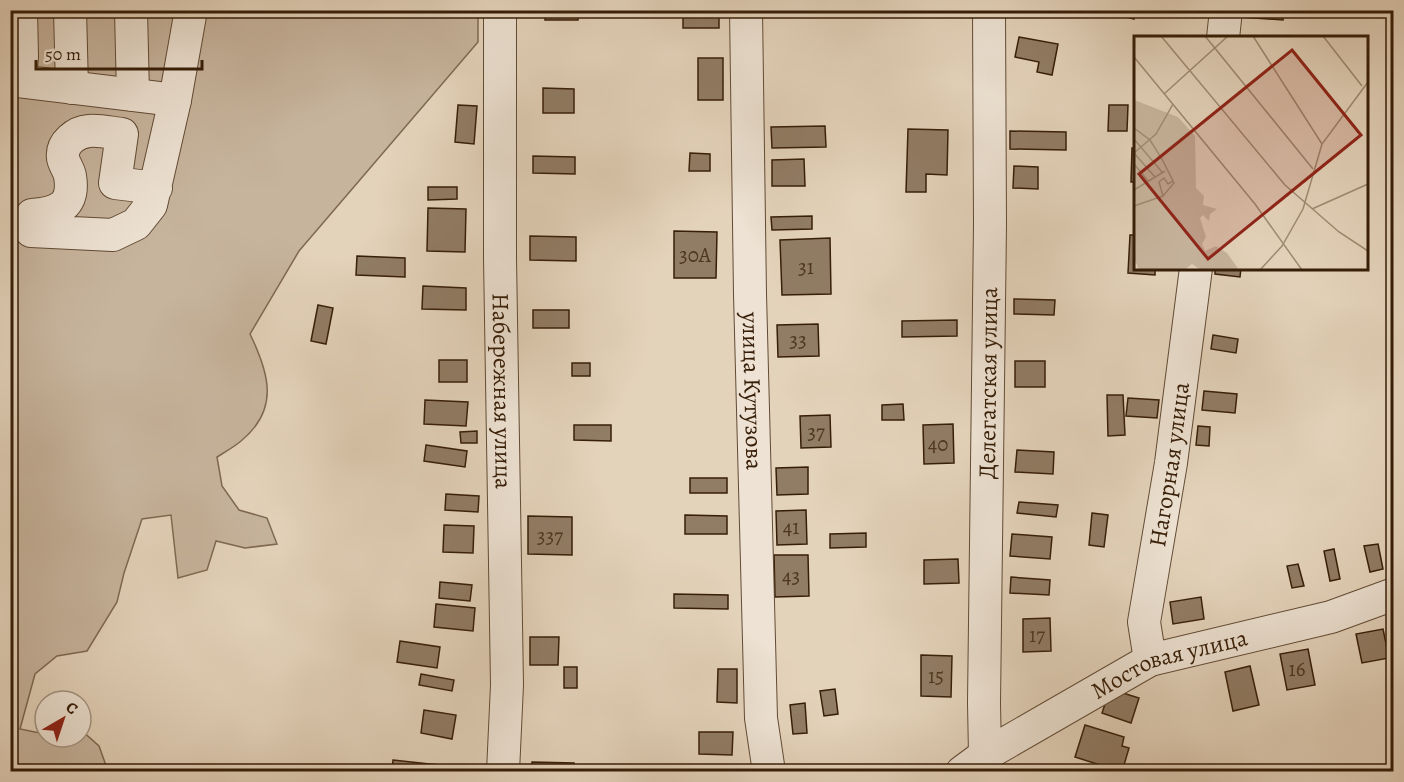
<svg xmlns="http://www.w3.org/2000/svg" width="1404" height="782" font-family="Alegreya,serif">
<rect width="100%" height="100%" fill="#e4d3bb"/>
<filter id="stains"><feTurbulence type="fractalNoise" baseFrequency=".00333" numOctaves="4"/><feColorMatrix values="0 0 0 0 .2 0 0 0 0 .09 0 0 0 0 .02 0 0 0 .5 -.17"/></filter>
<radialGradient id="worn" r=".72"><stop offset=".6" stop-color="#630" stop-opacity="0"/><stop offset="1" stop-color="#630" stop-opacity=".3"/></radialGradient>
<path fill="#c7b49d" stroke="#7f6952" stroke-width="1.5" d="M10,11H478V42L299,251L250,334C269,373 280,409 241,441C234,447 225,452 217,457L222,486L239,510L267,518L277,544L245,548L216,541L207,570L178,578L171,515L142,519L124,573L117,602L87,651L57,656L35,674L20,729L45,734V737H81V730L99,746L108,771H11Z"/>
<path fill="#917c65" stroke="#371e08" stroke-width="1.5" d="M545,10H578V20H545Z
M683,10H719V28H683Z
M1100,10H1135L1134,19Z
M1240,10H1284L1283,20L1240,17Z
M1019,37L1058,44L1052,75L1037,72L1039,62L1015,57Z
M698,58H723V100H698Z
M543,88L574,89V113H543Z
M458,105L477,106L474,144L455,142Z
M1109,105H1128L1127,131H1108Z
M825,126L826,147L772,148L771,127Z
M908,129L948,130L947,175L926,174V192H906Z
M1010,131L1066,132V150L1010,149Z
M1132,148H1136V182H1131Z
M690,153L710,154V171H689Z
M533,156L575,157V174L533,173Z
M804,159L805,186H772V160Z
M1014,166L1038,167V189L1013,188Z
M428,187H457V199L428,200Z
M428,208L466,209L465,252L427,251Z
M812,216V229L772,230L771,217Z
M674,231L717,232L716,278H674Z
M1130,235H1136V268H1155V275L1128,273Z
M530,236L576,237V261L530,260Z
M830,238L831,294L782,295L780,240Z
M357,256L405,258V277L356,275Z
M1215,268H1241L1240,277L1215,274Z
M423,286L466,288V310L422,309Z
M1014,299L1055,300L1054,315L1014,314Z
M318,305L333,308L326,344L311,341Z
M533,310H569V328H533Z
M957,320V336L902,337V321Z
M818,324L819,356L778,357L777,325Z
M1213,335L1238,339L1236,353L1211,349Z
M439,360H467V382H439Z
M1015,361H1045V387H1015Z
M572,363H590V376H572Z
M1204,391L1237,394L1235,413L1202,410Z
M1107,395H1123L1125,435L1108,436Z
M1128,398L1159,400L1157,418L1126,416Z
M425,400L468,402L466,426L424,424Z
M903,404L904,420H882V405Z
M830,415L831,447L801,448L800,416Z
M953,424L954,463L924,464L923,425Z
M574,425H611V441L574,440Z
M1198,426L1210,427L1209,446L1196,445Z
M477,431V443H461L460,432Z
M426,445L467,451L465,467L424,461Z
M1017,450L1054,452L1053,474L1015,472Z
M808,467V494L777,495L776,468Z
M690,478H727V493H690Z
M446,494L479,496L478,512L445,510Z
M1019,502L1058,505L1056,517L1017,513Z
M806,510L807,544L777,545L776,511Z
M1092,513L1108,515L1104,547L1089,545Z
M685,515L727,516V534H685Z
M528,516L572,517V555L528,554Z
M444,525L474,526L473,553L443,552Z
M866,533V547L830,548V534Z
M1012,534L1052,537L1050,559L1010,556Z
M1378,544L1383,569L1370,572L1364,546Z
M1334,549L1340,579L1330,581L1324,551Z
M774,555H808L809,596L775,597Z
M958,559L959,583L924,584V560Z
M1298,564L1304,586L1292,588L1287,566Z
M1011,577L1050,580L1049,595L1010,593Z
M440,582L472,585L470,601L439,598Z
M674,594L728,595V609L674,608Z
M1201,597L1204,619L1173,624L1170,602Z
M436,604L475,608L473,631L434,627Z
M1050,618L1051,651L1023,652V619Z
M1383,629L1389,658L1362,663L1356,634Z
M530,637H559L558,665H530Z
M400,641L440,647L437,668L397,662Z
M1308,649L1315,685L1287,690L1280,654Z
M921,655L952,656L951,697L921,696Z
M1250,666L1259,705L1233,711L1225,672Z
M564,667H577V688H564Z
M718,669H737V703L717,702Z
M421,674L454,680L452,691L419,685Z
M835,689L838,714L824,716L820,691Z
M1110,689L1139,698L1131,723L1102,713Z
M805,703L807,733L793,734L790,705Z
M424,710L456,715L452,739L421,733Z
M1085,725L1124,737L1122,746L1129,748L1122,772L1075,757Z
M699,732H733L732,755L699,754Z
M393,760L448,766V772H392Z
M532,762L574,763V772H532Z"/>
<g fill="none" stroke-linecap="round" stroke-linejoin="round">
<defs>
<g id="minor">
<path d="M70,10L72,88"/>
<path d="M131,10L133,95"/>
<path id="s1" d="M500,10V258L507,685L503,772"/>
<path id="s2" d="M746,10L750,294L761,718L769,772"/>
<path d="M1223,38L1226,10"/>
<path d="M10,80L175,100"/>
<path d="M20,81L22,56L21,10"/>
<path d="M156,188L115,183L122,134C112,133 100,130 89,131C76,132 61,143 63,158C64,164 69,170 70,176C75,206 58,213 32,215L31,231L113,235L136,224L151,205L175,100L191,10"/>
<path id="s3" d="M1150,660L1144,622L1171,463L1196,268"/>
<path id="s4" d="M985,755L984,703L990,225L989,10"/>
<path id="s5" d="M962,772L985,755L1150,660L1331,617L1394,594"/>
</g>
</defs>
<use href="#minor" stroke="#624b35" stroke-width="34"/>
<use href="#minor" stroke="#ede2d3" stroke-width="32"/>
</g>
<g text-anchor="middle" stroke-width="4.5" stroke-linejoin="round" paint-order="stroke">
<g font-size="21" fill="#4e361f">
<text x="695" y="262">30А</text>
<text x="806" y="274">31</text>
<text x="798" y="347">33</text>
<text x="816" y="439">37</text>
<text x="938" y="451">40</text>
<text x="791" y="534">41</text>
<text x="550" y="543">337</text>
<text x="791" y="583">43</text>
<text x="1037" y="642">17</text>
<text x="1297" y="676">16</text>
<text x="936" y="683">15</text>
</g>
<g font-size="24" fill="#371e08" stroke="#ede2d3">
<text dy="8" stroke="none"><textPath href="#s4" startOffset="372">Делегатская улица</textPath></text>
<text dy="8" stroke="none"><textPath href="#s1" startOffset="381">Набережная улица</textPath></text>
<text dy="8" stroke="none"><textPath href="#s2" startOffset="381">улица Кутузова</textPath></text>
<text dy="8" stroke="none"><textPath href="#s3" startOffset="198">Нагорная улица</textPath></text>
<text dy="8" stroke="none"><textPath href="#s5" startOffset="236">Мостовая улица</textPath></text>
</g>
</g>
<g transform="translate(1134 36)">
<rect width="234" height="234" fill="#e4d3bb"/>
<path d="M0,64L44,81L61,100L62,152L70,160L69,169L83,173L76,178L75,185L69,179L66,182L72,201L68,208L71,215L82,210L93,217L105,234H67L58,228L50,234H5L0,222Z" fill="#c7b49d"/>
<path fill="none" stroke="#9f8b73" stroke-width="1.5" d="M27,0L151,149L205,196L234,215M71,0L179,133M119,0L188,108M189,0L228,50M0,21L121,168L168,234M30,58L94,0M0,92L16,104L28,123L40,147L29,160L25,146L30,142L34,148L39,145M0,103L28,136M0,117L22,98L39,68M0,117L21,141M0,128L14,145M0,154L31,135M0,170L29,160M178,173L234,148M126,234L148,210L169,173L188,108L234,46"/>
<path fill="#8f2418" fill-opacity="0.15" stroke="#8f2418" stroke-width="3" d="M158,14L227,99L74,223L5,138Z"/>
<rect width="234" height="234" fill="none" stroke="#371e08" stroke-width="3"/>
</g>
<rect width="1404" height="782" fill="none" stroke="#e4d3bb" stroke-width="36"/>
<rect x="12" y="12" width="1380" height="758" fill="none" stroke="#371e08" stroke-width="3"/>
<rect x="18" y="18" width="1368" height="746" fill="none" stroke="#371e08" stroke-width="1.5"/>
<g transform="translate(63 719) rotate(39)"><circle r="28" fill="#ede2d3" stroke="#a49482" stroke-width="1.5"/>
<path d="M0-4.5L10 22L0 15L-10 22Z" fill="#8f2418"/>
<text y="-9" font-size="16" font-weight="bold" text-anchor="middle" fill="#371e08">С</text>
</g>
<path d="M36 60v9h166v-9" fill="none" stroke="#371e08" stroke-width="3"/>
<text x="45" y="60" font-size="18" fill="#371e08" stroke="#ede2d3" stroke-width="4.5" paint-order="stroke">50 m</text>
<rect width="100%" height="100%" filter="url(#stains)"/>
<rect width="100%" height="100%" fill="url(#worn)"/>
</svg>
